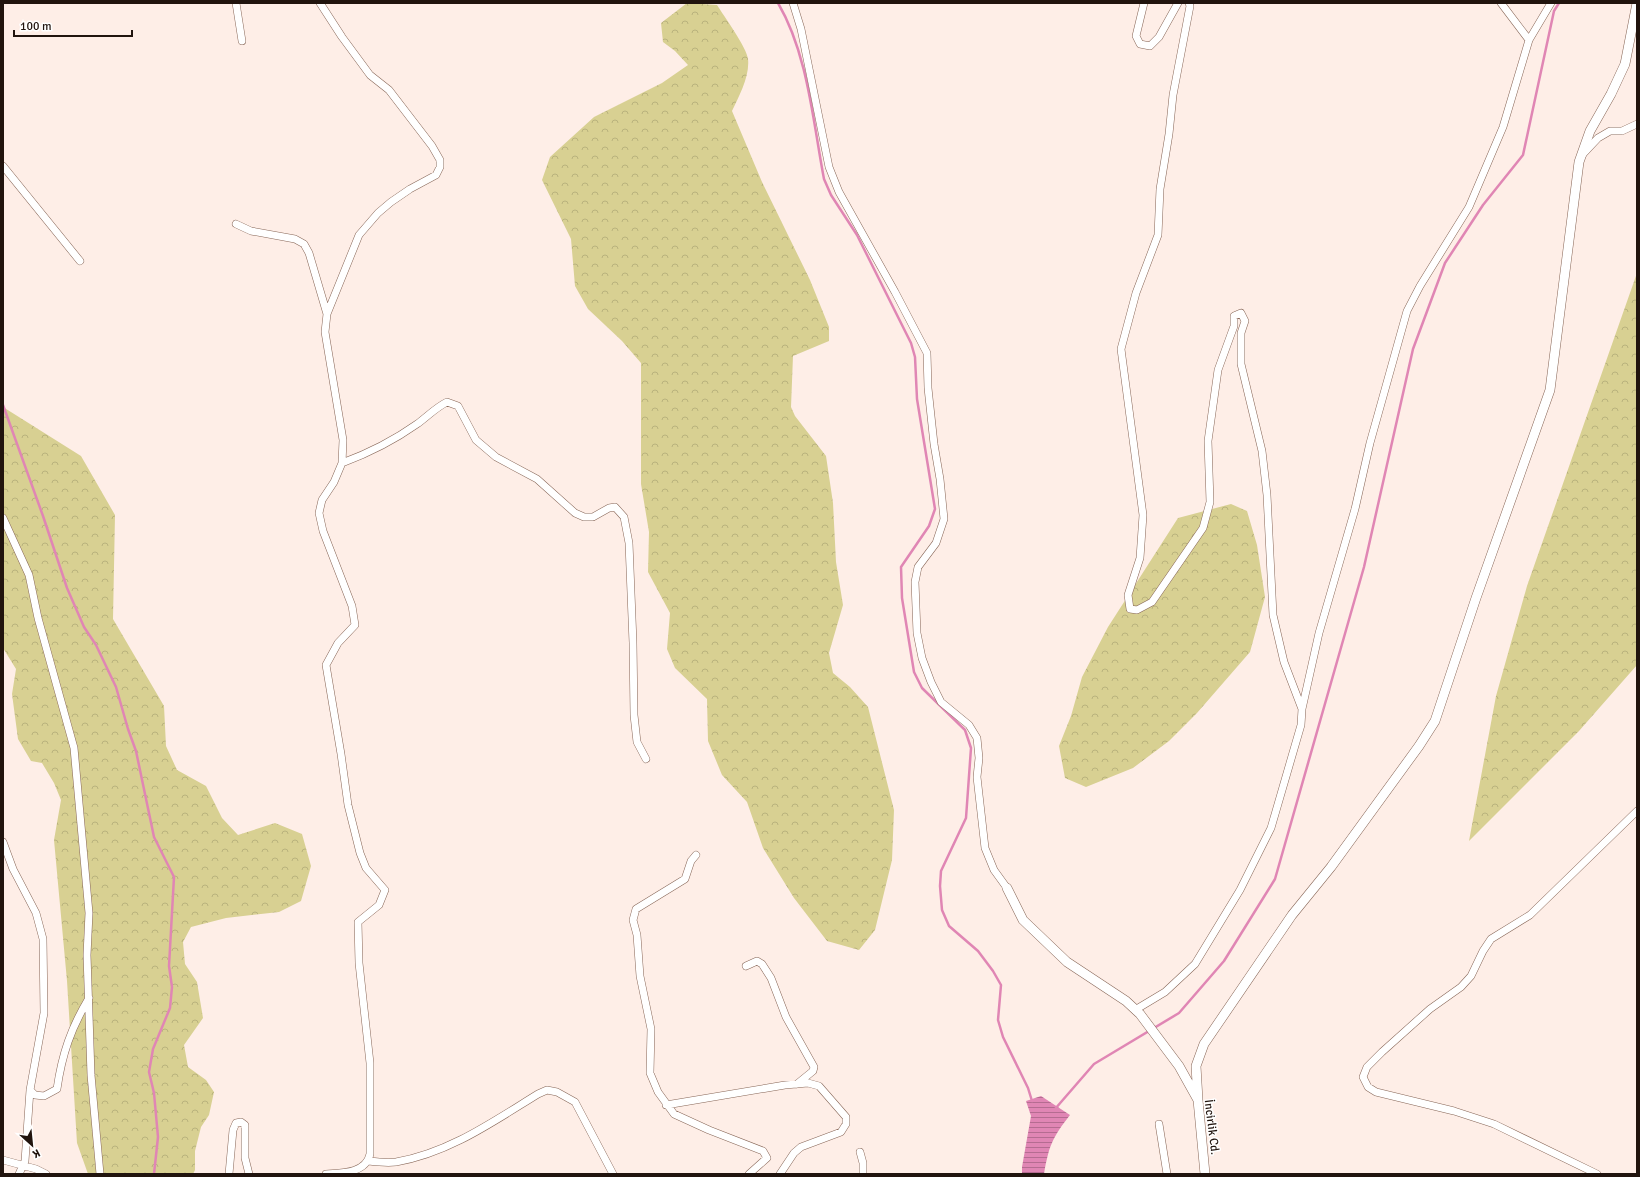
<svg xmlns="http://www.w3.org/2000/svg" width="1640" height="1177" font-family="Signika,sans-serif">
<defs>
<pattern id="forest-crowns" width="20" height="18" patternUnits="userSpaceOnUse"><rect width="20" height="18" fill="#d8d092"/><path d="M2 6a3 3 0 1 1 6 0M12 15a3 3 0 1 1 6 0" fill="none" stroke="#b9b27d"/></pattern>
<pattern id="water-rules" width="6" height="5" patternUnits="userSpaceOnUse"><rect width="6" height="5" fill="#e086b4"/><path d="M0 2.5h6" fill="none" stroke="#b56c91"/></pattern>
</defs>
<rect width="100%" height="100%" fill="#feeee7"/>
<path fill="url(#forest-crowns)" d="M687,3L717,5C724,16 747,48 748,59C750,76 739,96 732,111L762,182L810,280L829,327V341L793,356L791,407L795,416L826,456L833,503L836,562L843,605L829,653L833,673L850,687L868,707L894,810L892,860L875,930L859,950L827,941L794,898L763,848L747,802L722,775L708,741L707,699L675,668L667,649L670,613L648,572L649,532L641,484V363L622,341L588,309L575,286L571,239L542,180L550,157L594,117L662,83L688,65L675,51L663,42L661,23Z
M1637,273V665L1579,731L1469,841L1496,696L1527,586Z
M3,407L81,456L115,515L113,619L164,706L166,746L177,770L206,786L222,818L238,835L275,823L302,834L311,866L301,901L279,912L226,918L191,927L183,942L185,964L197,982L203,1018L184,1045L188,1067L206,1080L214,1092L209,1115L201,1127L195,1151V1170L193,1174H88L77,1143L67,981L54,840L61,800L54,783L42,763L31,761L18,739L12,694L16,669L3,648Z
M1231,504L1247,511L1257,545L1265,597L1250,652L1197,713L1169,741L1133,768L1086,787L1065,778L1059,746L1071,716L1082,677L1108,627L1178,518Z"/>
<path fill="url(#water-rules)" d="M1041,1096L1070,1115C1052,1138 1049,1146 1044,1174H1022V1167L1031,1116L1026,1101Z"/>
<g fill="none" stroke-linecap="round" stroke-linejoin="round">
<path stroke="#e086b4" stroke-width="2.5" d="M778,3C808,54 813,122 824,179L831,195L857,235L911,343L915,357L917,399L935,509L929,526L901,567L902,598L914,672L922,688L965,730L971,748L966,818L941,871L940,886L942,910L949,926L978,951L993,971L1001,985L998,1020L1003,1037L1028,1088L1032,1101
M3,405L43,516L67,588L84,627L96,645L116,687L128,729L136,751L154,837L174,877L169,966L172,987L170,1008L153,1049L149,1072L154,1093L158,1137L154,1174
M1055,1109L1094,1064L1179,1013L1224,961L1275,879L1364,567L1413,349L1445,263L1483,205L1523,155L1554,11L1559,3"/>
<defs>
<path id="minor" d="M236,3L242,41
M320,3L342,37L370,75L389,90L432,146L440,160V167L436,175L410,189L391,202L378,213L359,235L327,314L325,332L343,440L342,463L334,482L322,500L319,513L323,531L352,606L355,625L338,643L326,665L341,754L348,805L360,853L366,868L385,890L379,905L358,922L359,963L370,1063V1154C366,1173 343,1173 326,1174
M793,3L801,29L829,167L839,192L895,292L927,353L928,388L934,444L940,479L944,519L936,543L918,567L915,582L917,633L922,658L931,682L941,702L969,725L977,738L979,758L977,777L985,848L994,870L1007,888
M1144,3L1136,36L1140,44L1150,46L1159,37L1178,3
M1501,3L1529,40
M1582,155L1598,138L1610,131H1622L1637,124
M3,166L80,261
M236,224L251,231L295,239L304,244L309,253L327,314
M342,463C369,453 393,441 417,424C427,417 435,408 447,402L458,406L476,440L496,457L537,479L575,513L584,517H593L609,508L615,507L624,517L629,543L633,643L634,715L637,742L646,759
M3,518L29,575L38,618L74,748L89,913L87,955L91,1075L100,1174
M1302,709L1319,633L1355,509L1370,443L1407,311L1420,286L1469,207L1503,127L1529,40L1551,3
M3,842L13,869L36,913L43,939L44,1013L30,1090L35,1095L44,1096L57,1089C62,1054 71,1028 89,998
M696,855L691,861L685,879L636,909L633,920L637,935L640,976L651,1029L650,1073L658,1092L674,1114L709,1130L763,1151L767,1158L749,1174
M746,966L757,961L762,964L771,978L786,1017L814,1067L813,1071L797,1084
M1135,1010L1165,992L1195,964L1240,890L1271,828L1301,725L1302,709L1284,662L1273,615L1267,495L1262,451L1241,364V333L1245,321L1241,313L1234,316V326L1218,370L1208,441L1210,502L1203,528L1152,602L1137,610L1130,609L1128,595L1140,558L1143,515L1121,349L1136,293L1158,235L1160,189L1169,134L1173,95L1190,6L1189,3
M666,1105L785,1085L808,1083L819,1086L846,1117V1124L841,1132L801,1147L794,1153L780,1174
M1159,1124L1167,1174
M860,1152L863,1163V1174
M3,1160L36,1169L46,1174
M369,1161C377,1162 388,1163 396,1162C449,1153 494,1121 538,1094L547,1090L557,1092L575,1102L613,1174
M19,1174L25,1161L30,1090
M229,1174L233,1130L236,1123L241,1122L245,1125V1158L249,1174
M1597,1174L1494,1124L1454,1111L1376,1092L1368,1087L1363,1077L1367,1067L1382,1052L1430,1009L1461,987L1471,976L1483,951L1491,939L1530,915L1637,811"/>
<path id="tertiary" d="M1007,888L1023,920L1067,962L1126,1001L1140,1014L1179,1066L1198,1100L1205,1174
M1198,1100L1196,1066L1204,1044L1292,915L1331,867L1419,746L1435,721L1476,598L1550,390L1579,162L1590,131L1611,94L1625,64L1637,3"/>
</defs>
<use href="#minor" stroke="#876657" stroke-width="8"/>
<use href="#tertiary" stroke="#876657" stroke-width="10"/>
<use href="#minor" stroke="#fff" stroke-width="7"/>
<use href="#tertiary" stroke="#fff" stroke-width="9"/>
</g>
<g text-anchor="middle" stroke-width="3" stroke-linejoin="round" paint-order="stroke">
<g font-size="12" fill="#21140e" stroke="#fff">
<text transform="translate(1212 1127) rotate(83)" y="4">İncirlik Cd.</text>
</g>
</g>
<rect width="1640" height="1177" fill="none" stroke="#21140e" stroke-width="8"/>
<g transform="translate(32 1145) rotate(153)" stroke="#ffffff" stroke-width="3" paint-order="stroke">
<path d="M0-3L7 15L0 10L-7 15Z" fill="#21140e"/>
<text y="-6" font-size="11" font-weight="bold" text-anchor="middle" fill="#21140e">K</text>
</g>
<path d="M14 30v6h118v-6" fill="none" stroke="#21140e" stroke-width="2"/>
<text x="20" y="30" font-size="12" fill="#21140e" stroke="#ffffff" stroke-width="3" paint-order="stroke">100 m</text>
</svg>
